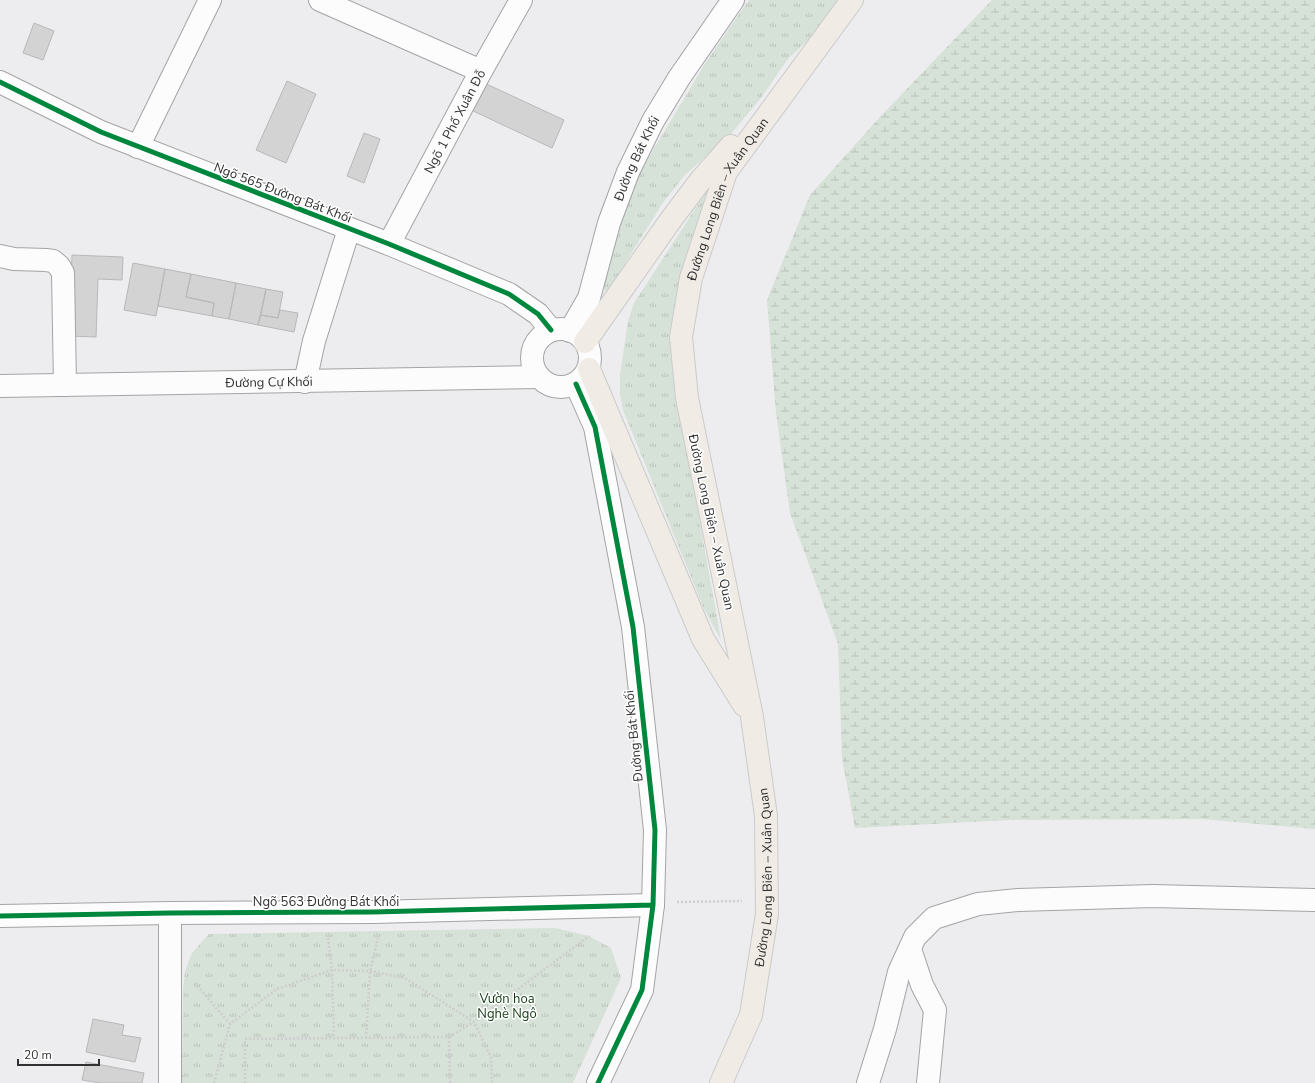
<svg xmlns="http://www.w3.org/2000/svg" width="1315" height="1083" font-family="'Nunito Sans',sans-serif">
<defs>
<pattern id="grass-tufts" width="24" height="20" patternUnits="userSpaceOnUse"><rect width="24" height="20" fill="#d6e1d7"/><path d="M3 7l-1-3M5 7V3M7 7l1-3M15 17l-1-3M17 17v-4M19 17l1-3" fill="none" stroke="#b8c2b9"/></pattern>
<pattern id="wetland-marsh" width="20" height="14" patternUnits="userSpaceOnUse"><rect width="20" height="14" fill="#d6e1d7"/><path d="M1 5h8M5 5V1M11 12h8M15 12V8" fill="none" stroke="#b8c2b9"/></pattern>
</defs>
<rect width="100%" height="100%" fill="#ededef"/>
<path fill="url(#grass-tufts)" d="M749,0H844L824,25L787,60L761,98L730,135L685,175L664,201L626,262L613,284L606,292L604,288L608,258L629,195L640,172L706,62Z
M712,183L699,227L685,440L721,640L704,609L623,410L620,395V375L628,321L634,303Z
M555,928L589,936L611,948L621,978L573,1083H182L183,989L185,971L192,953L209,934Z"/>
<path fill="url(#wetland-marsh)" d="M992,0H1315V829L1202,819L1010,820L855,828L842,758L838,644L790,513L776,413L767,300L810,195L879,118Z"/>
<path fill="#d3d3d4" stroke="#b8b8b9" d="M34,23L54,31L43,60L23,53Z
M287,81L316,94L286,163L256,150Z
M482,82L564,120L552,148L469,109Z
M364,133L380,139L364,183L347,176Z
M72,255L123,257L122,280L98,279L96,337L69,336Z
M133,263L165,269L156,316L124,310Z
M165,269L191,274L186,297L214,303L212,316L158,306Z
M191,274L236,283L229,319L212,316L214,303L186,297Z
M236,283L266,289L258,325L229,319Z
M266,289L283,292L278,318L261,315Z
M280,310L298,313L294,332L258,325L261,315L278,318Z
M93,1019L124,1025L122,1035L141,1038L135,1062L86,1052Z
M86,1062L144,1073L142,1083H100L82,1080Z"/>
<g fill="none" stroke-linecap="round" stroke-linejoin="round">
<defs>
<g id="minor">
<path d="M320,0L481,71"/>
<path d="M0,82L101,132L389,244L509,294L538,314L551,330"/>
<path d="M138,147L210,0"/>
<path id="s1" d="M389,244L481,71L521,0"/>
<path d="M0,256L14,259L46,260L53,261L59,266L63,273L65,385"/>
<circle cx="561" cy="358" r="29"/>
<path id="s2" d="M570,331L589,298L609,223L628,172L653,121L679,78L733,0"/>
<path d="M305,382L314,341L349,229"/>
<path d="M576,384L595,427L633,627L655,830L653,905L642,990L598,1083"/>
<path id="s3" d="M0,386L539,377"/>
<path d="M170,913V1083"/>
<path d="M0,916L170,913L373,912L653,905"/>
<path d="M910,949L922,985L935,1010L928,1083"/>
<path d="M868,1083L885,1029L899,972L915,937L934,918L978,904L1018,900L1153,896L1315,900"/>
</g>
<g id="major">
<path d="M585,342L670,221L700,181L731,146"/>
<path d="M589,369L703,639L744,705"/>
<path id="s4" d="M721,1083L751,1015L767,914L766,816L752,717L687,398L681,337L691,278L726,172L852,0"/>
</g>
</defs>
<use href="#minor" stroke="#a4a4a6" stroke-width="24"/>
<use href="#major" stroke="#cbcbcc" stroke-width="24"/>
<path stroke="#cececf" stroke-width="2.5" stroke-dasharray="2 2" stroke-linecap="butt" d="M677,902L742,901
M328,938L332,970L334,1038
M195,983L230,1024
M449,1037L474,1022L589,936
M366,1038L370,971L378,938
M214,1083L230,1024L277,989L332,970L370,971L405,978L474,1022L491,1057L492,1083
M245,1083V1039L449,1037L450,1083"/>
<use href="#minor" stroke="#fcfcfd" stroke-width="22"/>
<use href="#major" stroke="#f0ece5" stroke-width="22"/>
<defs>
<path id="cycleway" d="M0,82L101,132L389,244L509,294L538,314L551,330
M576,384L595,427L633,627L655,830L653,905L642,990L598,1083
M0,916L170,913L373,912L653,905"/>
</defs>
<use href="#cycleway" stroke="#fff" stroke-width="8"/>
<use href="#cycleway" stroke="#00873e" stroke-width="5"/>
</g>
<g text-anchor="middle" stroke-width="3" stroke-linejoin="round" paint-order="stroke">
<g font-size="13" fill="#313132" stroke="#fff">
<text dy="5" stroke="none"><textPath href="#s1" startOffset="139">Ngõ 1 Phố Xuân Đỗ</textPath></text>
<text dy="5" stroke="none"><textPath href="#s2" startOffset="186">Đường Bát Khối</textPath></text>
<text transform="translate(283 192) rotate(21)" y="5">Ngõ 565 Đường Bát Khối</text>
<text dy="5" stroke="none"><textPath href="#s4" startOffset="909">Đường Long Biên – Xuân Quan</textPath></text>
<text dy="5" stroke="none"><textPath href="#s3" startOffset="269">Đường Cự Khối</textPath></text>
<text transform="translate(712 522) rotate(78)" y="5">Đường Long Biên – Xuân Quan</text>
<text transform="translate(633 736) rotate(-96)" y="5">Đường Bát Khối</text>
<text dy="5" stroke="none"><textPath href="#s4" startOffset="213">Đường Long Biên – Xuân Quan</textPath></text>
<text x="326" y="906">Ngõ 563 Đường Bát Khối</text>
</g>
<g font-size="13" fill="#123b14" stroke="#fff">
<text x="507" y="1003">Vườn hoa<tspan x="507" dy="15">Nghè Ngô</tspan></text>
</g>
</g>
<path d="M18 1059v6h81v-6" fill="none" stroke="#313132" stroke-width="2"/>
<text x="24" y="1059" font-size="12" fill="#313132" stroke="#ffffff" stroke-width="3" paint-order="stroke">20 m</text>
</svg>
